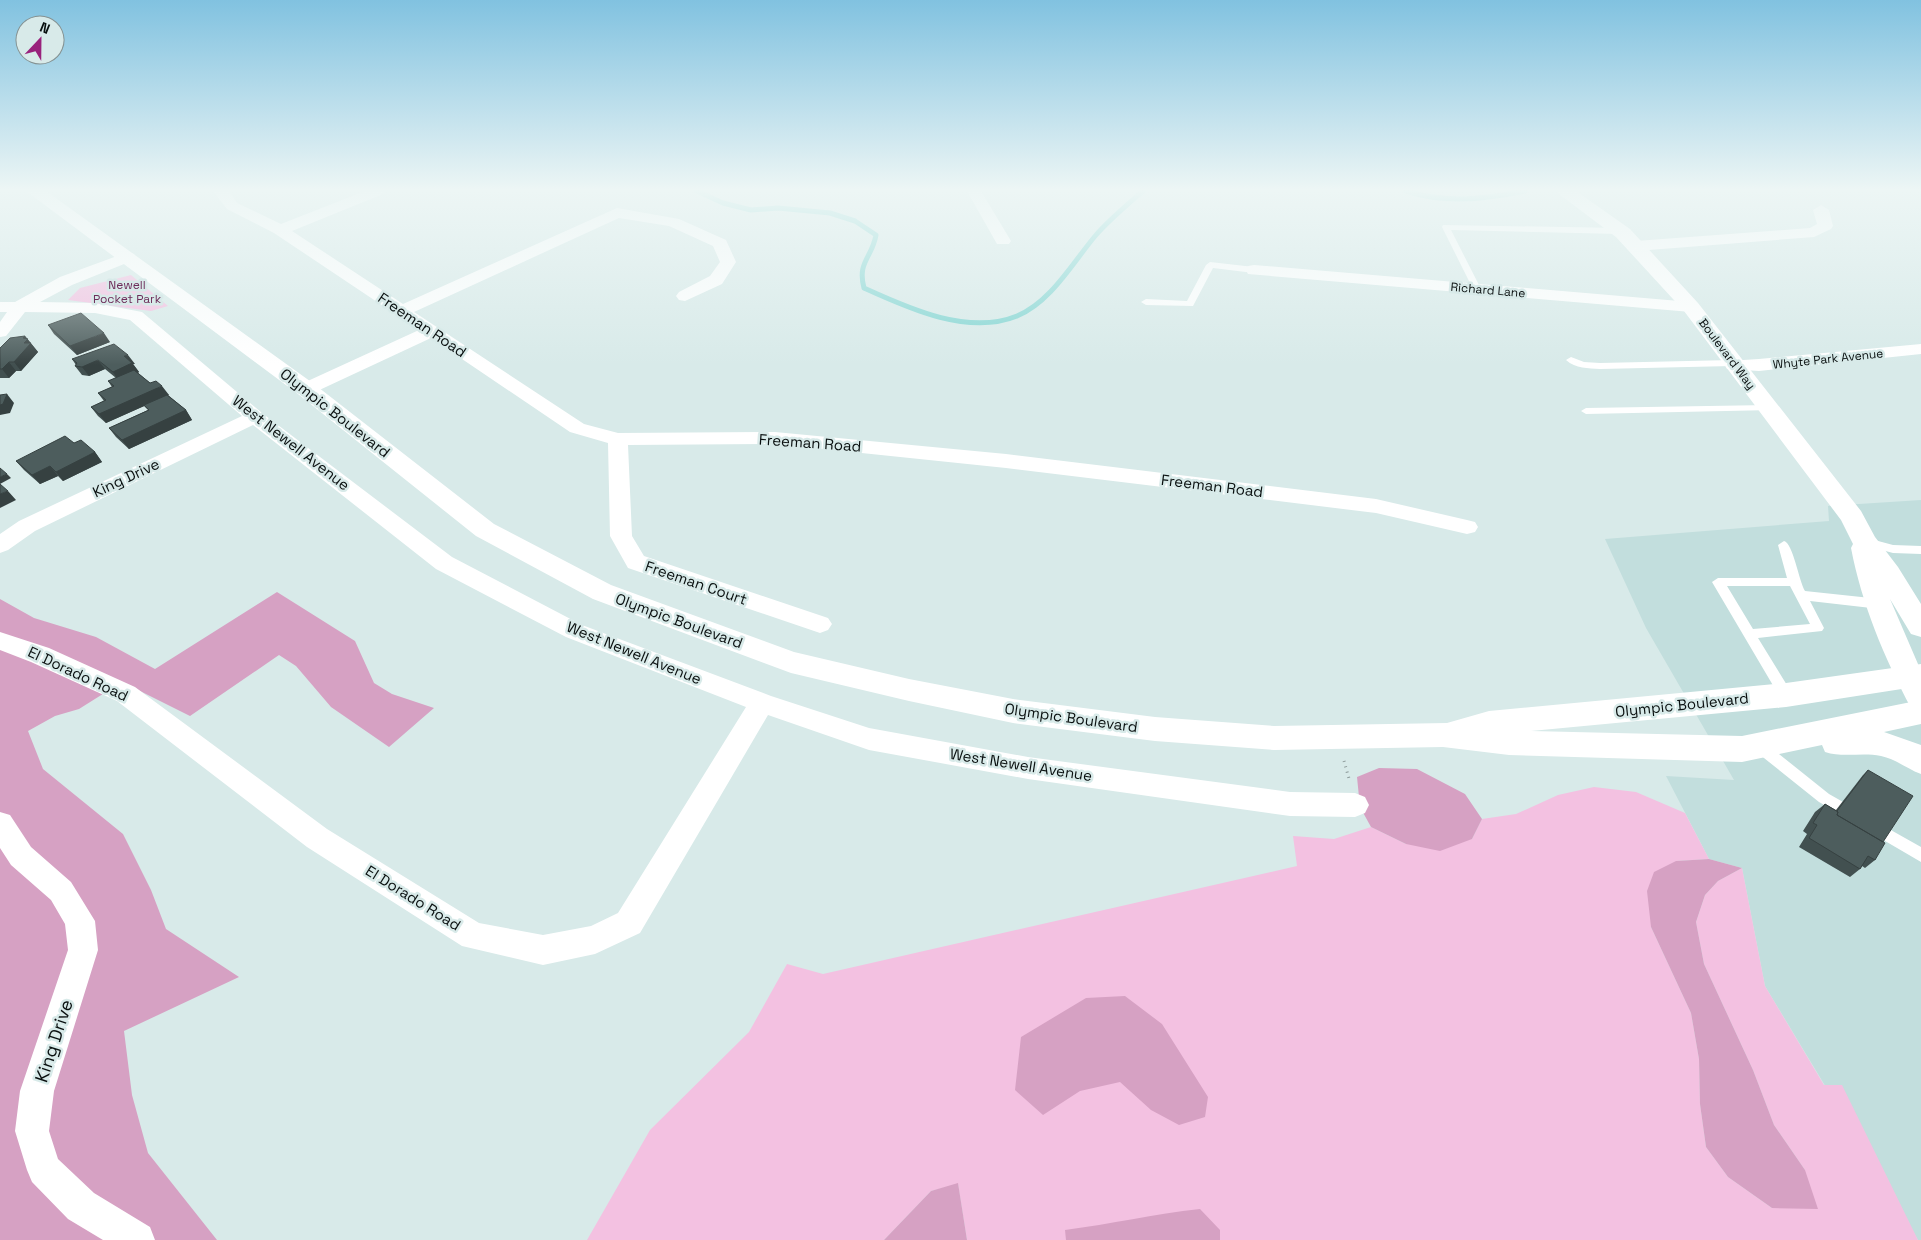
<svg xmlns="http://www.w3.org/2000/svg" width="1921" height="1240" font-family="'Space Grotesk',sans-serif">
<rect width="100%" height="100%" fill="#d8eae9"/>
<path fill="#c2dedd" d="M1921,500V1240H1918L1765,986L1742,868L1709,859L1666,776L1734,780L1646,628L1605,539L1829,521L1828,506Z"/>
<path fill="#f3c1e1" d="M131,275L168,306L151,311L68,300L80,288Z
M1594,787L1636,792L1685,813L1709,859L1676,861L1651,927L1691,1013L1699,1059L1700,1104L1706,1147L1728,1177L1772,1208L1805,1170L1774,1125L1753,1070L1704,964L1696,922L1705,895L1718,881L1742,868L1765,986L1824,1085H1842L1918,1240H967L958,1184L931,1191L884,1240H587L650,1130L749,1032L787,964L823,974L1297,866L1293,836L1334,839L1371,827L1406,844L1472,839L1482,819L1516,814L1558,795Z"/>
<path fill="#d6a1c3" d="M277,592L355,641L374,683L392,694L434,708L389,747L331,707L296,666L279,655L190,716L122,682L79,709L55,716L28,731L43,769L123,834L151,890L166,929L239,977L124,1031L132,1095L148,1153L217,1240H0V599L34,618L96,637L155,669Z
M1379,768L1417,769L1465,794L1482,819L1472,839L1440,851L1406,844L1371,827L1360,807L1357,777Z
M1709,859L1742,868L1718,881L1705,895L1696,922L1704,964L1753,1070L1774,1125L1805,1170L1818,1209L1772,1208L1728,1177L1706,1147L1700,1104L1699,1059L1691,1013L1651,927L1647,891L1654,872L1676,861Z
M1125,996L1162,1024L1208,1097L1205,1117L1179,1125L1151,1110L1120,1082L1080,1091L1043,1115L1015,1090L1021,1037L1086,998Z
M958,1183L967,1240H884L931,1191Z
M1200,1209L1220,1230V1240H1066L1065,1230C1111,1224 1154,1214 1200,1209Z"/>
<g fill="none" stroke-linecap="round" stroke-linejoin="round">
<path stroke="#87d6d3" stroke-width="5" d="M697,191L723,203L751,210L778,208L830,213L855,221L876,235C872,258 857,262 864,288C908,308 968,336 1017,316C1051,302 1073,262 1096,235C1110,219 1127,205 1143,191
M1406,191C1446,204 1484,199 1525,191"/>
<path stroke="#8c9a99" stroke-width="3" stroke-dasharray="1 4.5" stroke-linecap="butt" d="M1344,761L1350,782"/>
<path fill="#fff" fill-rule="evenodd" d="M1443,225L1620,228L1624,231L1620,234L1451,230L1481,289L1477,292L1473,289L1442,227Z
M1210,262L1254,267L1258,270L1254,273L1213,268L1193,306L1146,305L1141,302L1146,299L1187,301L1206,265Z
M1571,357L1584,362L1600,363L1732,360L1737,363L1732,366L1600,369C1588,368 1576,369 1566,360Z
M1769,405L1774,408L1773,410L1586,414L1581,411L1586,408Z
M1867,538L1893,545L1921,546V554L1893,553L1863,545L1861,542Z
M1784,541C1793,543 1799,581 1805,591L1880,599L1886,604L1880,609L1810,601L1824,628L1822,631L1758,638L1793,695L1791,699H1781L1712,582L1718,578H1787L1778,545ZM1727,586H1790L1810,624L1753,629Z
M1759,740L1764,742L1829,794L1859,811L1861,815L1859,819L1854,821L1849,819L1819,802L1754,750L1752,746L1754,742Z
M1873,820L1921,847V862L1868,831L1866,826L1868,821Z"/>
<path fill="#fff" fill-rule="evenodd" d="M213,191H229L237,203L281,224L365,191H385L383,194L292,231L403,304L617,208L679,219L726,240L736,262L722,284L685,301L679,300L676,296L679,292L710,276L720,262L713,246L669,226L619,218L414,312L584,424L618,433L775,432L1006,454L1376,499L1467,520L1475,522L1478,527L1475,532L1467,534L1376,513L1006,468L775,444L628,445L632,536L644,556L828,618L832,624L828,630L820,633L628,568L610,536L608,443L570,432L431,338L313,393H299L296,389L299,385L419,330L274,233L227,209Z
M967,191H981L1011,241L1009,244H997Z
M1821,205L1829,210L1833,226L1831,229L1814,237L1636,251L1628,246L1636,241L1810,228L1817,224L1813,210Z
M128,252L134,254L136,257L134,260L72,285L40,302L95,303L142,312L262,413L452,557L582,625L771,696L869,728L1028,757L1290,792L1355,793L1365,797L1369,805L1365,813L1355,817L1290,816L1028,779L869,750L768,715L640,933L595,954L543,965L462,946L307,847L117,701L31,662L0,650V632L49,648L135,687L327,829L479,923L543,935L591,926L618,913L746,707L566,637L436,569L253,425L35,531L8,550L0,553V534L19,521L242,416L130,320L95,313L25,312L6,336L0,337V322L7,312H0V302H15L60,277Z
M1254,265L1691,302L1697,303L1700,307L1697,311L1691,312L1248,274L1246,270L1248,266Z
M1921,344V354L1759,371L1727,369L1725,365L1727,361L1759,359Z
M0,812L10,815L31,847L71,882L95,921L98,950L54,1091L49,1131L58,1159L94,1193L150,1227L155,1240H103L68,1219L32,1182L27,1170L15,1131L20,1091L68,950L65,924L51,900L11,865L0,848Z"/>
<path fill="#fff" fill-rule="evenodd" d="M1555,191H1576L1630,229L1698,303L1861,511L1875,537L1898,567L1921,604V637L1911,634L1890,599L1921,671V712L1911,708C1884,657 1862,605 1851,548L1853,544L1841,520L1684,311L1616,237Z"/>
<path fill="#fff" fill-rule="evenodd" d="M26,191H46L314,384L494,524L611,585L794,652L909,679L1013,699L1155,717L1274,726L1447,723L1489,711L1786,683L1921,664V686L1786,707L1531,731L1742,736L1921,700V724L1884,732L1921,745V774C1907,769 1896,759 1881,756C1862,752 1843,758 1825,752L1822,745L1742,762L1509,755L1443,747L1274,750L1155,741L1013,723L909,701L791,673L593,599L476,536L298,394Z
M1917,608L1921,609V630L1907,625L1903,618L1907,611Z"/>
</g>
<path fill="#425050" d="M48,325L110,342L77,355L54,334Z
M25,336L38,352L21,371H16L9,378H0V348Z
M72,359L135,364H133L139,372L138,373L150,383L169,395H168L186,410L192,420L129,449L116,437L109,428L148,410L144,406L106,423L98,416L91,407L104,401L98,393L112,387L108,381L116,378L105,369L89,376L82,375L75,366L76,365Z
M74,443L95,452L102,462L63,481L58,476L40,484L24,470L16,461Z
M1868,770L1883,842L1875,860L1865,868L1862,866L1860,869L1850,877L1799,847L1807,834L1803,831L1815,812L1825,804L1836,810L1863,775Z"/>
<path fill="#364141" d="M104,333L110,342L77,355L70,346Z
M25,336L38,352L21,371L14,362L23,338Z
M128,355L135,364H133L139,372L119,381L113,372L124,356Z
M98,360L105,369L89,376L82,367Z
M9,362L16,371L9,378L2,369Z
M162,386L169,395L106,423L99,414Z
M7,394L14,403L10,413L0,415V405Z
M186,410L192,420L129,449L122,440Z
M95,452L102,462L63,481L56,472Z
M50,466L58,476L40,484L32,475Z
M7,474L11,478L0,484V477Z
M8,491L16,500L0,508V494Z"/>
<path fill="#4d5d5d" stroke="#364141" d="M81,313L104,333L70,346L48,325Z
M25,336L23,338L28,339L24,343H31L14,362H9L2,369H0V348L10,338Z
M114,344L128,355L124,356L132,363L113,372L98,360L82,367L75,366L77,363L72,359Z
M134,370L150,383L156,381L162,386L99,414L91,407L106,400L98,393L114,386L108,381Z
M7,394L3,404L0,405V395Z
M167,395L186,410L122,440L109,428L149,410L144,405Z
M65,436L74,443L81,440L95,452L56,472L50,466L32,475L16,461Z
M0,468L7,474L0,477Z
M0,484L8,491L0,494Z
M1868,770L1913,796L1883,842L1837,815L1838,812L1837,811Z
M1825,804L1838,812L1837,815L1885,843L1875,860L1868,856L1860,869L1809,838L1817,825L1813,823Z"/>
<linearGradient id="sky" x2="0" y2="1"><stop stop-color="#81c2e0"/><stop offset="0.52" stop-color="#edf6f5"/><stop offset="1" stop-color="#edf6f5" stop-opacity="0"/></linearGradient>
<rect width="1921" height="365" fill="url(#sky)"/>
<g text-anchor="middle" stroke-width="5" stroke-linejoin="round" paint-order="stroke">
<g font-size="12" fill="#6d2d5a" stroke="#d8eae9">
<text x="127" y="289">Newell<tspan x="127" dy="14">Pocket Park</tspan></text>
</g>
<g font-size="12" fill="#090f0f" stroke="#d8eae9">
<text transform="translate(1488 290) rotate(5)" y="4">Richard Lane</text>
<text transform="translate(1727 354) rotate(53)" y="4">Boulevard Way</text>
<text transform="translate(1828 359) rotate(-6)" y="4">Whyte Park Avenue</text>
</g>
<g font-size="15" fill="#090f0f" stroke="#d8eae9">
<text transform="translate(422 325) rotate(34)" y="5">Freeman Road</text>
<text transform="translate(335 413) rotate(38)" y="5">Olympic Boulevard</text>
<text transform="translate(291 443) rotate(38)" y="5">West Newell Avenue</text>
<text transform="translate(810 443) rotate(4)" y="5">Freeman Road</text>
<text transform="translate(126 478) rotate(-25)" y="5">King Drive</text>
<text transform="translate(1212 486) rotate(7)" y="5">Freeman Road</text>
<text transform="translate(696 583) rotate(19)" y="5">Freeman Court</text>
<text transform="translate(679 621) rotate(20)" y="5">Olympic Boulevard</text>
<text transform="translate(634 653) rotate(22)" y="5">West Newell Avenue</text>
<text transform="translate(78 674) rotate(25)" y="5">El Dorado Road</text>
<text transform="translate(1682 705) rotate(-6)" y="5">Olympic Boulevard</text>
<text transform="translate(1071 718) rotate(8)" y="5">Olympic Boulevard</text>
<text transform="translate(1021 765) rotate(9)" y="5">West Newell Avenue</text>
<text transform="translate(413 898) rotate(32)" y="5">El Dorado Road</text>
</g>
<g font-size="18" fill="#090f0f" stroke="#d8eae9">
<text transform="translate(54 1041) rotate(-72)" y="6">King Drive</text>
</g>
</g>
<g transform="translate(40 40) rotate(22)"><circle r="24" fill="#d8eae9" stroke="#859292"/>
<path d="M0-4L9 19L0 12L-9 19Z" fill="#99227c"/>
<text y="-8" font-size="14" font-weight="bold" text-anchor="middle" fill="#090f0f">N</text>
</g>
</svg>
